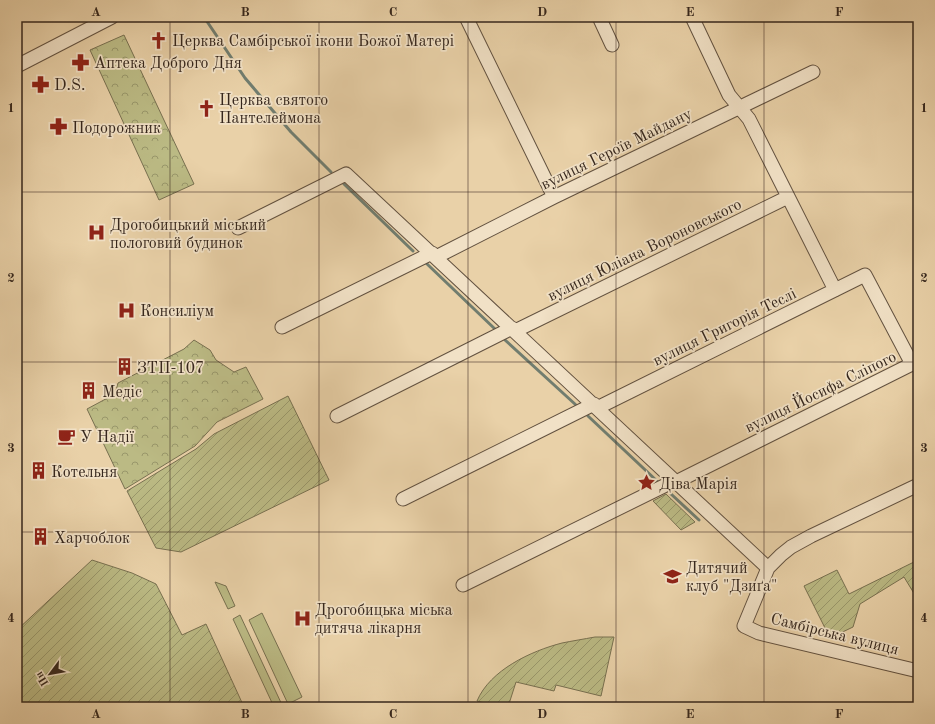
<svg xmlns="http://www.w3.org/2000/svg" width="935" height="724" font-family="'Old Standard TT',serif">
<defs>
<pattern id="forest-crowns" width="20" height="18" patternUnits="userSpaceOnUse"><rect width="20" height="18" fill="#bbba84"/><path d="M2 6a3 3 0 1 1 6 0M12 15a3 3 0 1 1 6 0" fill="none" stroke="#99976b"/></pattern>
<pattern id="garden-furrows" width="10" height="10" patternUnits="userSpaceOnUse"><rect width="10" height="10" fill="#bbba84"/><path d="M-1 1l2-2M0 10L10 0M9 11l2-2" fill="none" stroke="#99976b"/></pattern>
</defs>
<rect width="100%" height="100%" fill="#e9d1a8"/>
<filter id="stains"><feTurbulence type="fractalNoise" baseFrequency=".005" numOctaves="4"/><feColorMatrix values="0 0 0 0 .2 0 0 0 0 .09 0 0 0 0 .02 0 0 0 .5 -.17"/></filter>
<radialGradient id="worn" r=".72"><stop offset=".6" stop-color="#630" stop-opacity="0"/><stop offset="1" stop-color="#630" stop-opacity=".3"/></radialGradient>
<path fill="#bbba84" stroke="#787050" d="M215,582L226,586L235,606L228,609Z
M262,613L302,697L288,704L249,620Z
M240,615L283,707H274L233,619Z"/>
<path fill="url(#forest-crowns)" stroke="#787050" d="M124,35L194,184L159,200L90,50Z
M194,340L210,350L216,360L234,372L246,367L263,399L217,422L195,446L125,489L87,409L115,394L118,383L184,349Z"/>
<path fill="url(#garden-furrows)" stroke="#787050" d="M288,396L329,480L181,552L156,548L127,491L196,449L214,434Z
M666,494L695,522L681,530L653,501Z
M92,560L132,573L156,584L182,635L206,624L244,707H17V630Z
M918,560V600L904,577L860,604L853,627L830,638L804,586L837,570L849,594Z
M595,637H614L601,696L556,685L554,691L516,682L508,707H500L477,701C490,670 531,651 562,643C572,641 584,639 595,637Z"/>
<g fill="none" stroke-linecap="round" stroke-linejoin="round">
<path stroke="#717d6f" stroke-width="3" d="M204,17L245,78L291,132L331,172
M344,184L413,251
M426,263L496,330
M505,340L576,405
M588,416L658,482
M671,494L699,520"/>
<defs>
<path id="minor" d="M466,17L554,197
M599,17L612,45
M692,17L729,95L749,119L835,290
M17,66L112,17
M238,228L346,174L768,568
M436,257L554,197L813,72
M282,327L432,253
M515,331L788,197
M597,408L865,275L912,364L676,482
M337,416L512,328
M918,485L811,536L791,547L781,555L768,568L744,626L759,633L918,671
M403,499L594,404
M463,585L674,481"/>
</defs>
<use href="#minor" stroke="#635240" stroke-width="15"/>
<use href="#minor" stroke="#f1e1c6" stroke-width="13"/>
</g>
<path fill="none" stroke="#36271d" stroke-width="1" stroke-opacity="0.55" d="M170,17V707M319,17V707M468,17V707M616,17V707M764,17V707M17,192H918M17,362H918M17,532H918"/>
<defs>
<symbol id="church-bare" viewBox="-9 -9 18 18"><path d="M-1.2-6h2.4v3.5h3.3v2.4h-3.3V6h-2.4V-.1h-3.3v-2.4h3.3Z" fill="#8f2418" stroke="#f1e1c6" stroke-width="2.5" paint-order="stroke"/></symbol>
<symbol id="pharmacy-bare" viewBox="-9 -9 18 18"><path d="M-2-6h4v4h4v4h-4v4h-4v-4h-4v-4h4Z" fill="#8f2418" stroke="#f1e1c6" stroke-width="2.5" paint-order="stroke"/></symbol>
<symbol id="hospital-bare" viewBox="-9 -9 18 18"><path d="M-5-5h3v3.5h4V-5h3V5h-3V1.5h-4V5h-3Z" fill="#8f2418" stroke="#f1e1c6" stroke-width="2.5" paint-order="stroke"/></symbol>
<symbol id="building-bare" viewBox="-9 -9 18 18"><path d="M-4-6H4V6H1V3H-1V6H-4ZM-2.5-4.3h1.7v1.8h-1.7ZM.8-4.3h1.7v1.8H.8ZM-2.5-1h1.7V.8h-1.7ZM.8-1h1.7V.8H.8Z" fill="#8f2418" stroke="#f1e1c6" stroke-width="2.5" paint-order="stroke"/></symbol>
<symbol id="cafe-bare" viewBox="-9 -9 18 18"><path d="M-5.5-4.5H6V0H3Q3 3.5 0 3.5H-2.5Q-5.5 3.5-5.5 0ZM3-3.2v2h1.7v-2ZM-6 4.5H4V6H-6Z" fill="#8f2418" stroke="#f1e1c6" stroke-width="2.5" paint-order="stroke"/></symbol>
<symbol id="sight-bare" viewBox="-9 -9 18 18"><path d="M0-6L1.8-2.2L6-1.7L2.9 1.2L3.7 5.4L0 3.3L-3.7 5.4L-2.9 1.2L-6-1.7L-1.8-2.2Z" fill="#8f2418" stroke="#f1e1c6" stroke-width="2.5" paint-order="stroke"/></symbol>
<symbol id="school-bare" viewBox="-9 -9 18 18"><path d="M0-5L7-2L0 1L-7-2ZM-4 1L0 2.5L4 1V4Q0 6-4 4Z" fill="#8f2418" stroke="#f1e1c6" stroke-width="2.5" paint-order="stroke"/></symbol>
</defs>
<g fill-rule="evenodd">
<use href="#church-bare" x="146" y="28" width="25" height="25"/>
<use href="#pharmacy-bare" x="68" y="50" width="25" height="25"/>
<use href="#pharmacy-bare" x="28" y="72" width="25" height="25"/>
<use href="#church-bare" x="194" y="96" width="25" height="25"/>
<use href="#pharmacy-bare" x="46" y="114" width="25" height="25"/>
<use href="#hospital-bare" x="84" y="220" width="25" height="25"/>
<use href="#hospital-bare" x="114" y="298" width="25" height="25"/>
<use href="#building-bare" x="112" y="354" width="25" height="25"/>
<use href="#building-bare" x="76" y="378" width="25" height="25"/>
<use href="#cafe-bare" x="54" y="424" width="25" height="25"/>
<use href="#building-bare" x="26" y="458" width="25" height="25"/>
<use href="#sight-bare" x="634" y="470" width="25" height="25"/>
<use href="#building-bare" x="28" y="524" width="25" height="25"/>
<use href="#school-bare" x="660" y="564" width="25" height="25"/>
<use href="#hospital-bare" x="290" y="606" width="25" height="25"/>
</g>
<g text-anchor="middle" stroke-width="3.5" stroke-linejoin="round" paint-order="stroke">
<g font-size="16" fill="#36271d" stroke="#f1e1c6" text-anchor="start">
<text x="172" y="46">Церква Самбірської ікони Божої Матері</text>
<text x="94" y="68">Аптека Доброго Дня</text>
<text x="54" y="90">D.S.</text>
<text x="219" y="105">Церква святого<tspan x="219" dy="18">Пантелеймона</tspan></text>
<text x="72" y="133">Подорожник</text>
<text x="110" y="230">Дрогобицький міський<tspan x="110" dy="18">пологовий будинок</tspan></text>
<text x="140" y="316">Консиліум</text>
<text x="137" y="373">ЗТП-107</text>
<text x="102" y="397">Медіс</text>
<text x="80" y="442">У Надії</text>
<text x="51" y="477">Котельня</text>
<text x="659" y="489">Діва Марія</text>
<text x="54" y="543">Харчоблок</text>
<text x="686" y="573">Дитячий<tspan x="686" dy="18">клуб "Дзиґа"</tspan></text>
<text x="315" y="615">Дрогобицька міська<tspan x="315" dy="18">дитяча лікарня</tspan></text>
</g>
<g font-size="16" fill="#36271d" stroke="#f1e1c6">
<text transform="translate(616 148) rotate(-26)" y="6">вулиця Героїв Майдану</text>
<text transform="translate(644 249) rotate(-26)" y="6">вулиця Юліана Вороновського</text>
<text transform="translate(724 326) rotate(-26)" y="6">вулиця Григорія Теслі</text>
<text transform="translate(820 391) rotate(-26)" y="6">вулиця Йосифа Сліпого</text>
<text transform="translate(835 633) rotate(14)" y="6">Самбірська вулиця</text>
</g>
</g>
<rect width="935" height="724" fill="none" stroke="#e9d1a8" stroke-width="44"/>
<g transform="translate(50 674) rotate(238)" stroke="#f1e1c6" stroke-width="3" paint-order="stroke">
<path d="M0-3L7 15L0 10L-7 15Z" fill="#36271d"/>
<text y="-6" font-size="11" font-weight="bold" text-anchor="middle" fill="#36271d">Пн</text>
</g>
<rect x="22" y="22" width="891" height="680" fill="none" stroke="#36271d" stroke-width="1.5"/>
<g font-size="13" text-anchor="middle" font-weight="bold" fill="#36271d">
<text x="96" y="16">A</text>
<text x="245" y="16">B</text>
<text x="393" y="16">C</text>
<text x="542" y="16">D</text>
<text x="690" y="16">E</text>
<text x="839" y="16">F</text>
<text x="11" y="112">1</text>
<text x="924" y="112">1</text>
<text x="11" y="282">2</text>
<text x="924" y="282">2</text>
<text x="11" y="452">3</text>
<text x="924" y="452">3</text>
<text x="11" y="622">4</text>
<text x="924" y="622">4</text>
<text x="96" y="718">A</text>
<text x="245" y="718">B</text>
<text x="393" y="718">C</text>
<text x="542" y="718">D</text>
<text x="690" y="718">E</text>
<text x="839" y="718">F</text>
</g>
<rect width="100%" height="100%" filter="url(#stains)"/>
<rect width="100%" height="100%" fill="url(#worn)"/>
</svg>
